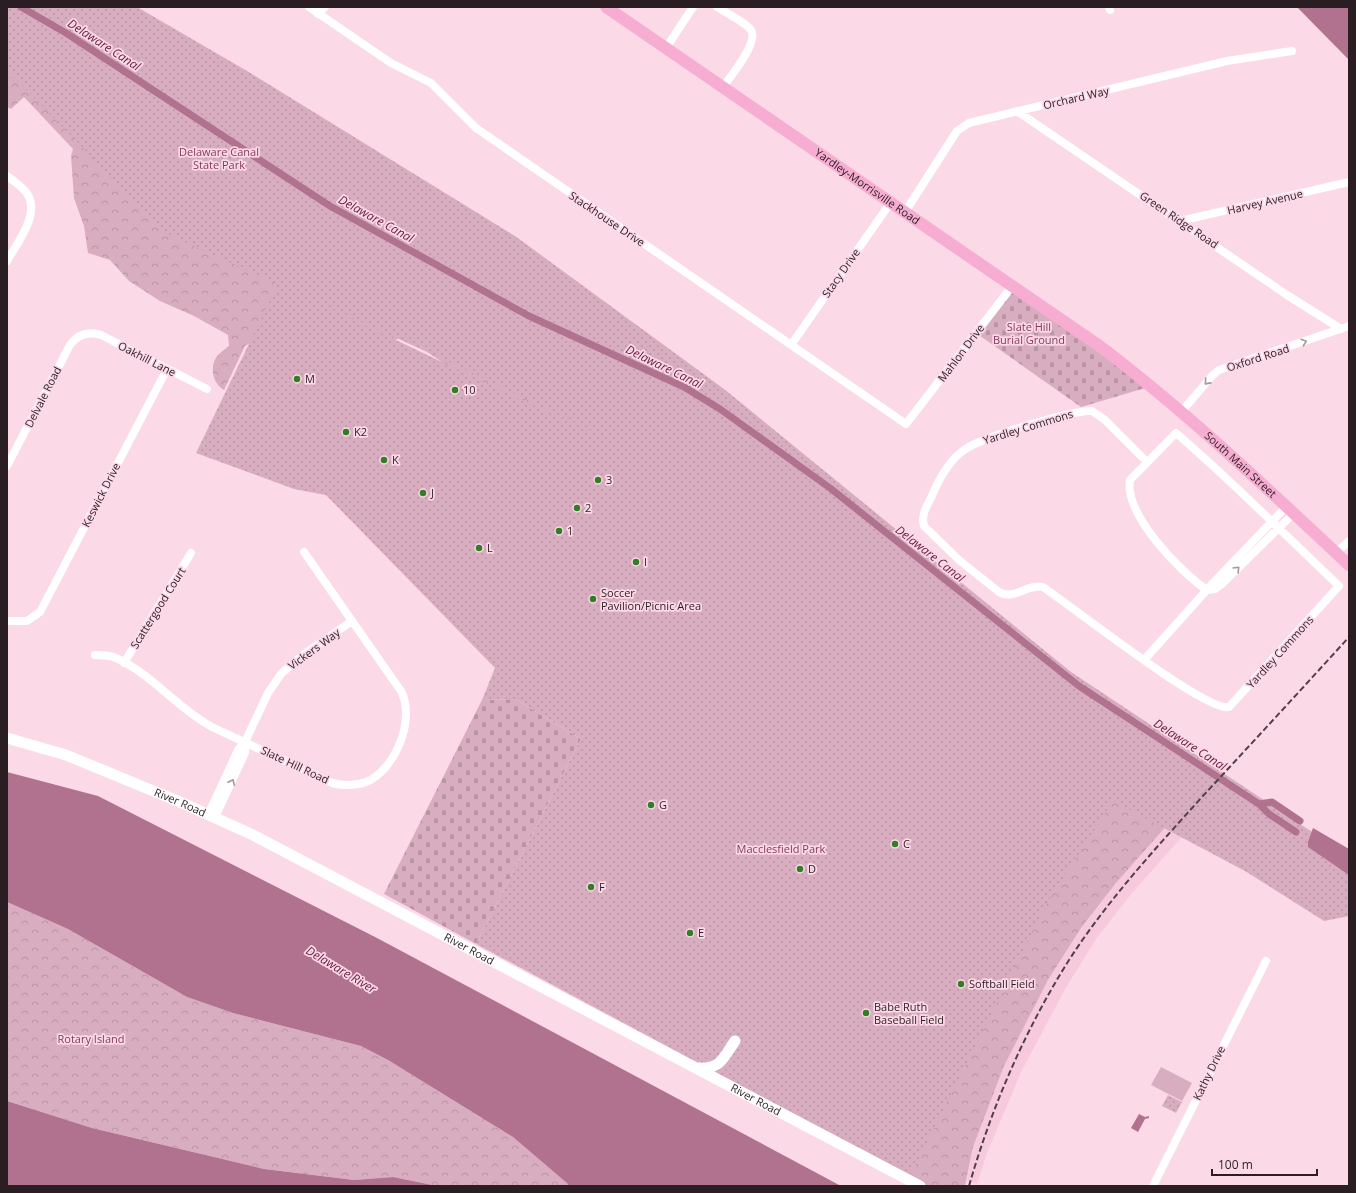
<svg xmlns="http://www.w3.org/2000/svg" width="1356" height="1193" font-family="'Open Sans',sans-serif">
<defs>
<pattern id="forest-crowns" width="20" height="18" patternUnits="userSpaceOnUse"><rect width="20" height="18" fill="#d9adc0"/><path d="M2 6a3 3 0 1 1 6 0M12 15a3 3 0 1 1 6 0" fill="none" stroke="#ba94a5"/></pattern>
<pattern id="cemetery-stones" width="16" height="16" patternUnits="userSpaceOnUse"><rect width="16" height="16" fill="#d9adc0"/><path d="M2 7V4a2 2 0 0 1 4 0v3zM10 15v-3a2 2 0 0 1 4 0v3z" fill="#ba94a5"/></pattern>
<pattern id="park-dots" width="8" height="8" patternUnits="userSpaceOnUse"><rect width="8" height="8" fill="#d9adc0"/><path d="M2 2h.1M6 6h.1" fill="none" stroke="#ba94a5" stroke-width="1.8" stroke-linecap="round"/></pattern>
</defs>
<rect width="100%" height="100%" fill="#fcd9e7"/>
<path fill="#f6cadc" d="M1201,787L1216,801L1180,839L1132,893L1096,939L1065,989L1021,1072L987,1153L977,1184L967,1181L973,1147L1004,1066L1048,980L1081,928L1116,883Z"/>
<path fill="#d9adc0" d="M1161,1067L1192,1083L1182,1101L1151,1085Z"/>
<path fill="url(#forest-crowns)" d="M7,19L1201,787L1116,883L1081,928L1048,980L1004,1066L973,1147L965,1186H926L760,1098L461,374C440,362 422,347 401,335L392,344L250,343L245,346L224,390C212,383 209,365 218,355C221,352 225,349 229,346L228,335L194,316L160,301L129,281L110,260L88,253L84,226L74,198L71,156L73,149L24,97L11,109L7,107Z
M7,902L68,929L187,997L233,1013L361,1046L388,1060L513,1137L568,1183L569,1186H437L393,1177L354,1180L264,1169L92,1128L7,1101Z"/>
<path fill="url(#cemetery-stones)" d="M1013,285L1152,386L1081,407L976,333Z
M515,699L581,739L476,944L384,894L482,700Z"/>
<path fill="url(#park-dots)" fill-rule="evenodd" d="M7,7H137L247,71L515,236L724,389L1071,672L1309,830L1349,853V916L1324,921L1245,871L1113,801L1045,906L911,1174L747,1089L476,944L581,739L515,699L482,700L495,668L326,495L294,489L196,453L278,284L167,234L7,70ZM308,298L445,360L621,445L507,393Z
M1168,1095L1182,1102L1176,1113L1162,1106Z"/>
<path fill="#b0728e" d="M1297,7H1349V60Z
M7,772L98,796L377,938L841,1186H569L567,1183L513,1137L388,1060L361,1046L233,1013L187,997L68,929L7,902Z
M1313,828L1349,849V875L1308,847V842Z
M7,1101L92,1128L264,1169L354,1180L393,1177L437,1186H7Z
M1139,1114L1145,1117L1149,1116V1118L1145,1119L1138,1132L1131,1128Z"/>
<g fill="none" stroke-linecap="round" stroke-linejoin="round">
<path stroke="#b0728e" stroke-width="7" d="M21,7L66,33L330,206L529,316L684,387L720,409L830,488L1079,686L1259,804L1269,814L1296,832
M1259,804L1272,802L1300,821"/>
<path stroke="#fff" stroke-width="8" d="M309,7L391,63L431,83L476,128L906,424L1013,285
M717,7C726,13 745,22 751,30C759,42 731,76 723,87
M1109,7L1110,10
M318,14L325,7
M666,48L693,7
M1017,111L1287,295L1341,329
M7,176C14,181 21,186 26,192C42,213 17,243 7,261
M905,212L957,131L969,123L1227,61L1292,51
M1180,221L1349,182
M791,345L891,202
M1182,411L1212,376L1219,370L1349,326
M1147,462L1105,420L1092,411C1072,410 980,438 964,450C948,461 938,481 931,498C926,507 921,516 924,526L959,560L999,592C1014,601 1028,583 1043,587C1070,605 1207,713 1229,707L1339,586C1285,535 1232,481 1176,433L1130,480C1124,514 1180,572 1207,590L1215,589L1222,584L1293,514
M7,466L70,345C78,334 88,331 101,335L207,389
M1336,553L1349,541
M7,621H27L40,612L167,369
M95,655C102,655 109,655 116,658C152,674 178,709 212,727L332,783C344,786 355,786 366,782C395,770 416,720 401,691L304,552
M1144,660L1214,582L1286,507
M124,663L191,553
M208,815L238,750L245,742L268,693L281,674L300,657L352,621
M215,817L245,753V742
M1153,1186L1266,961"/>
<g stroke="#fff" stroke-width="11">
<path id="s1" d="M7,738L66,755L180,802L251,834L920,1186"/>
<path d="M699,1068C721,1069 723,1058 735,1041"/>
</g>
<path stroke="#f7acd1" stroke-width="12" id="s2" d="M606,7L1101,347C1189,414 1269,490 1349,565"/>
<path stroke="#514047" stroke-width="2" stroke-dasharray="6 3" stroke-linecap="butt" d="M969,1186C992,1106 1025,1030 1069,960C1107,901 1155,849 1202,797C1251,744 1300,691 1349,637"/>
</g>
<defs><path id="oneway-chevron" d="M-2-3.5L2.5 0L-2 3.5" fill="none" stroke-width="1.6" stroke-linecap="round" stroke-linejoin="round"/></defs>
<g stroke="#a09a9c">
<use href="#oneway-chevron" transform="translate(1304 342) rotate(-19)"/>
<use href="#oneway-chevron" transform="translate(1207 382) rotate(132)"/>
<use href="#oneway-chevron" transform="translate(1237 569) rotate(-46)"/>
<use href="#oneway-chevron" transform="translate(232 782) rotate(-65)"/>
</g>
<g fill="#327e26" stroke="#fcd9e7" stroke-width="1.5">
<circle cx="297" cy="379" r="4"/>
<circle cx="455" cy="390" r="4"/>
<circle cx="346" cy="432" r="4"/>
<circle cx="384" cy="460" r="4"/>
<circle cx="598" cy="480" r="4"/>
<circle cx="423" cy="493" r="4"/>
<circle cx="577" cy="508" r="4"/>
<circle cx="559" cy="531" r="4"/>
<circle cx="479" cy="548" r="4"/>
<circle cx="636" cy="562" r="4"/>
<circle cx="593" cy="599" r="4"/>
<circle cx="651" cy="805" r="4"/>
<circle cx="895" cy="844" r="4"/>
<circle cx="800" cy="869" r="4"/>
<circle cx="591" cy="887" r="4"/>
<circle cx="690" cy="933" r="4"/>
<circle cx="961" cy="984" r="4"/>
<circle cx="866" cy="1013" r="4"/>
</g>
<g text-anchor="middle" stroke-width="3.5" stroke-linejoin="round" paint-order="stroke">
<g font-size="11" fill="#2b1e23" stroke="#fcd9e7">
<text transform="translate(1076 98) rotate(-13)" y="4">Orchard Way</text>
<text dy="4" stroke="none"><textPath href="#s2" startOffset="317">Yardley-Morrisville Road</textPath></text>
<text transform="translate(1265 202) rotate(-13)" y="4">Harvey Avenue</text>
<text transform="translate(607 219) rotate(34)" y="4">Stackhouse Drive</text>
<text transform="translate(1179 220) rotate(34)" y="4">Green Ridge Road</text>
<text transform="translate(841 273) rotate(-55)" y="4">Stacy Drive</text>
<text transform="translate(961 353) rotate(-53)" y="4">Mahlon Drive</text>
<text transform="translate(1258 358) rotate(-18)" y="4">Oxford Road</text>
<text transform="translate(147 359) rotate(27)" y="4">Oakhill Lane</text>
<text transform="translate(43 397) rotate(-63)" y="4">Delvale Road</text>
<text transform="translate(1028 427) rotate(-17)" y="4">Yardley Commons</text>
<text dy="4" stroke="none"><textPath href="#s2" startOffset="783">South Main Street</textPath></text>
<text transform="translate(101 495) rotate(-63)" y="4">Keswick Drive</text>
<text transform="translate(158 608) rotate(-58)" y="4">Scattergood Court</text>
<text transform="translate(314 649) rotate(-36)" y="4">Vickers Way</text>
<text transform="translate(1280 652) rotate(-48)" y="4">Yardley Commons</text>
<text transform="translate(295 765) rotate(25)" y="4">Slate Hill Road</text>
<text dy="4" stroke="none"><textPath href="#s1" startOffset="185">River Road</textPath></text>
<text dy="4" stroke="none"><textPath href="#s1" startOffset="509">River Road</textPath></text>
<text transform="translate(1209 1073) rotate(-64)" y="4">Kathy Drive</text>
<text dy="4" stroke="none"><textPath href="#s1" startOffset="833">River Road</textPath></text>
</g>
<g font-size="11" fill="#85385f" stroke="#fcd9e7">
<text x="219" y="156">Delaware Canal<tspan x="219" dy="13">State Park</tspan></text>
<text x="1029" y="331">Slate Hill<tspan x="1029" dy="13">Burial Ground</tspan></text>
<text x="781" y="853">Macclesfield Park</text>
<text x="91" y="1043">Rotary Island</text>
</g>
<g font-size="11" fill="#2b1e23" stroke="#fcd9e7" text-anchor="start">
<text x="305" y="383">M</text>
<text x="463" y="394">10</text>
<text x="354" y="436">K2</text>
<text x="392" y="464">K</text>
<text x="606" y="484">3</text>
<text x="431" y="497">J</text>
<text x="585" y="512">2</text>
<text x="567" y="535">1</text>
<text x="487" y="552">L</text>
<text x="644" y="566">I</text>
<text x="601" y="597">Soccer<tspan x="601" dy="13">Pavilion/Picnic Area</tspan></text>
<text x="659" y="809">G</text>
<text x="903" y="848">C</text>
<text x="808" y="873">D</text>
<text x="599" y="891">F</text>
<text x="698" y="937">E</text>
<text x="969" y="988">Softball Field</text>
<text x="874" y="1011">Babe Ruth<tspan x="874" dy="13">Baseball Field</tspan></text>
</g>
<g font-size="12" font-style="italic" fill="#661b44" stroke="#fcd9e7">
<text transform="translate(104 45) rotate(33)" y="4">Delaware Canal</text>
<text transform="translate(376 219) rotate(29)" y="4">Delaware Canal</text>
<text transform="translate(664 367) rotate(26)" y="4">Delaware Canal</text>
<text transform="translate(930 554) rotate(38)" y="4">Delaware Canal</text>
<text transform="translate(1190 745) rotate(33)" y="4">Delaware Canal</text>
<text transform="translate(341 970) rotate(31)" y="4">Delaware River</text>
</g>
</g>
<rect width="1356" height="1193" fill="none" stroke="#2b1e23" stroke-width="16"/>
<path d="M1212 1169v6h105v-6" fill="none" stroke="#2b1e23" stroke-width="2"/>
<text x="1218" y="1169" font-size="12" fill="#2b1e23" stroke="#fcd9e7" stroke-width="3" paint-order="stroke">100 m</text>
</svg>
